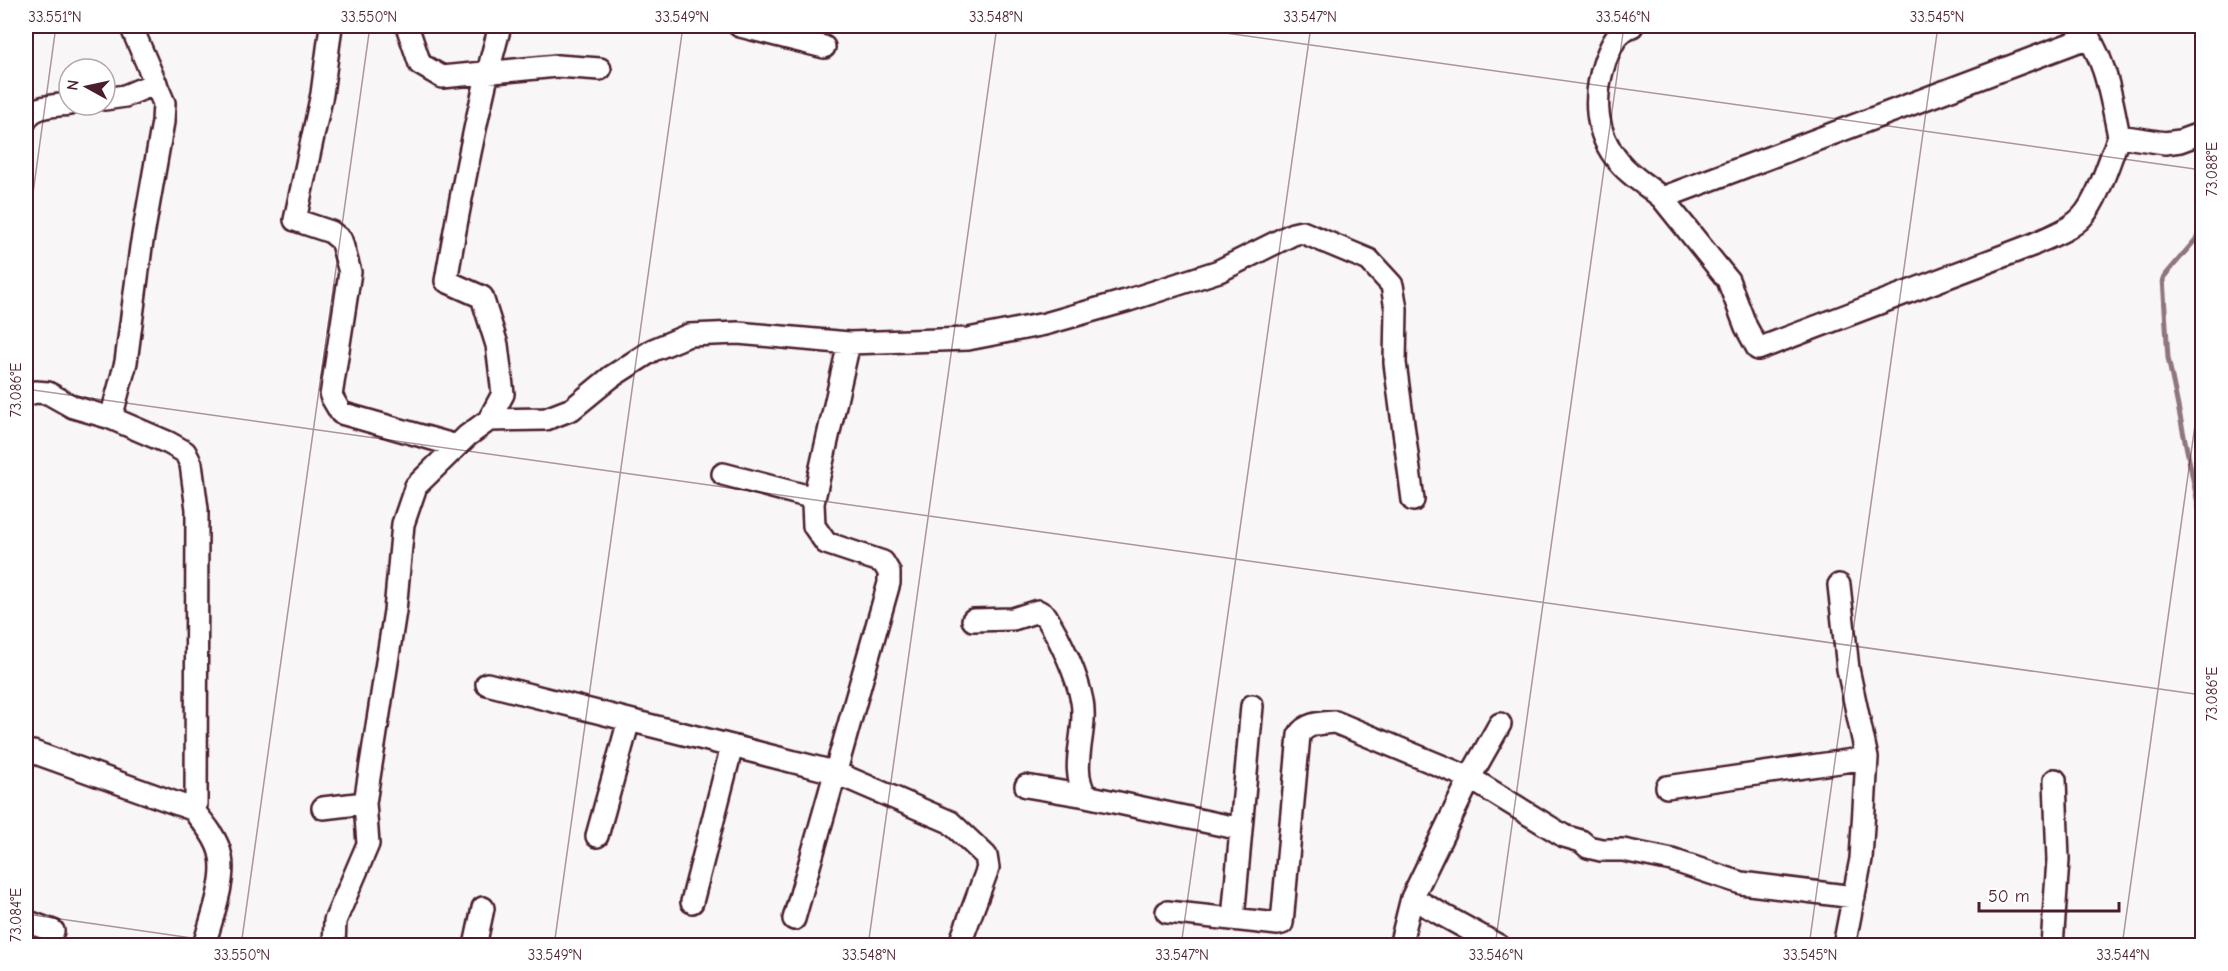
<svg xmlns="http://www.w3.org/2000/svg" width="2228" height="971" font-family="'Comic Neue',sans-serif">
<rect width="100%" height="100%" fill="#f8f6f7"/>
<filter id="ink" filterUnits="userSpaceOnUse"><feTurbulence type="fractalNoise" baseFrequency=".0167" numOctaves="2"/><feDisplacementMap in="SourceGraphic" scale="12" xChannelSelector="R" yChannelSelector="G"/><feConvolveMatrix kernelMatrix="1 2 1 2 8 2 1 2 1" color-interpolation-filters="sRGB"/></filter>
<g filter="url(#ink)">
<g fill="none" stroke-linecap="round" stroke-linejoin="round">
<path stroke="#8f747b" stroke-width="5" d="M2202,232L2163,278L2168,358L2202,523"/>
<defs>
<path id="minor" d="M331,26L322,94L295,220L331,232L341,240L350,272L331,396L341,413L457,446
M407,26L420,64L442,77L557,66L600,69
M740,26L824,47
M1632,26C1616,32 1611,46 1605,61C1593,96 1594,133 1619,162C1630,176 1648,186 1662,198L2089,37
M2080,26C2106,56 2111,98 2119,136L2165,143L2180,141L2202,133
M105,99L125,96L156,83
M26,120C33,105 54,106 69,104
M1662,198L1728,280L1746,327L1758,349L2032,245C2048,237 2069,231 2082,217C2098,200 2110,159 2119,136
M26,395L35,392L48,393L73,407L111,418L169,443L185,452L191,464L197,509L196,805L192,809L33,752H26
M111,418L126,362L141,247L163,122L164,103L131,26
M489,420L546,419L572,409L611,377L653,350L689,335L738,333L849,343L968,339L1045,324L1129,300L1219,271L1293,234L1302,232L1369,260L1392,285L1396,309L1395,363L1413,500
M723,474L814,498
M1839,585L1848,669L1867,758L1861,859L1844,946
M973,620L1013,619L1038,611L1046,616C1060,639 1077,674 1082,701C1088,733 1068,767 1086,796
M487,684L834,772L950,822L986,856L988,868L959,946
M1026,786L1086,796L1241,829
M1667,787L1867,758
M323,808L365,803L395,611L403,524L416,486L467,436L489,420L503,394L497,345L482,297L446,281C461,195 477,110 500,26
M192,809C204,823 218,839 221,857C226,882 210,922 204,946
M597,836L629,720
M1412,898L1499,946
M692,902L732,746
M1167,912L1278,924L1282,923L1299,735C1306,723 1322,723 1335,722L1470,778L1564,836L1581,841L1588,847L1601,850H1623L1672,860L1741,883L1854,897
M794,919L889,583V572L883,562L826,543L814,526L813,503L849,343
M1233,919L1252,706
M26,921L53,931
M334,946L335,921L368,844L365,803
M475,946L483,908
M1400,946L1412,898L1474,770L1500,724
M2052,946L2058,860L2055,780"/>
</defs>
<use href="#minor" stroke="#4a1f2b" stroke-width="26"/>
<use href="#minor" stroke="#fff" stroke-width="21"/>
</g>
</g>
<path fill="none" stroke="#4a1f2b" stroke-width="1.5" stroke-opacity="0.45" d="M1175,26L2202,170M26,244L56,26M26,389L2202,695M26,914L247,946M241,946L370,26M554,946L683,26M868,946L997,26M1181,946L1311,26M1495,946L1624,26M1809,946L1938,26M2122,946L2202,375"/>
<rect width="2228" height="971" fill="none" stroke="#fff" stroke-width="66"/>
<g transform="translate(87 87) rotate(278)"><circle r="28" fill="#ffffff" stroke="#b7a5aa" stroke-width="1.5"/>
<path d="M0-4.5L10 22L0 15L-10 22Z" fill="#4a1f2b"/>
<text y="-9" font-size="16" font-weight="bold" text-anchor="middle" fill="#4a1f2b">N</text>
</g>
<path d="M1979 902v9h140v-9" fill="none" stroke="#4a1f2b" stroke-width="3"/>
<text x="1988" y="902" font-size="18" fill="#4a1f2b" stroke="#ffffff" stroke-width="4.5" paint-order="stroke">50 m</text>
<rect x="33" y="33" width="2162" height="905" fill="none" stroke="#4a1f2b" stroke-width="2"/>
<g font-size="15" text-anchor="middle" fill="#4a1f2b">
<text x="55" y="22">33.551°N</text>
<text x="369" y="22">33.550°N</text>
<text x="682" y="22">33.549°N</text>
<text x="996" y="22">33.548°N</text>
<text x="1310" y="22">33.547°N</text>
<text x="1623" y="22">33.546°N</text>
<text x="1937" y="22">33.545°N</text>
<text transform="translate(2212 169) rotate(-90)" y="5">73.088°E</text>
<text transform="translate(16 390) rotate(-90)" y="5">73.086°E</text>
<text transform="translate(2212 694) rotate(-90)" y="5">73.086°E</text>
<text transform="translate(16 915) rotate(-90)" y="5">73.084°E</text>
<text x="242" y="960">33.550°N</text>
<text x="555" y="960">33.549°N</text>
<text x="869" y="960">33.548°N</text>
<text x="1182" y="960">33.547°N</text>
<text x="1496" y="960">33.546°N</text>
<text x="1810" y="960">33.545°N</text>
<text x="2123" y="960">33.544°N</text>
</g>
</svg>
